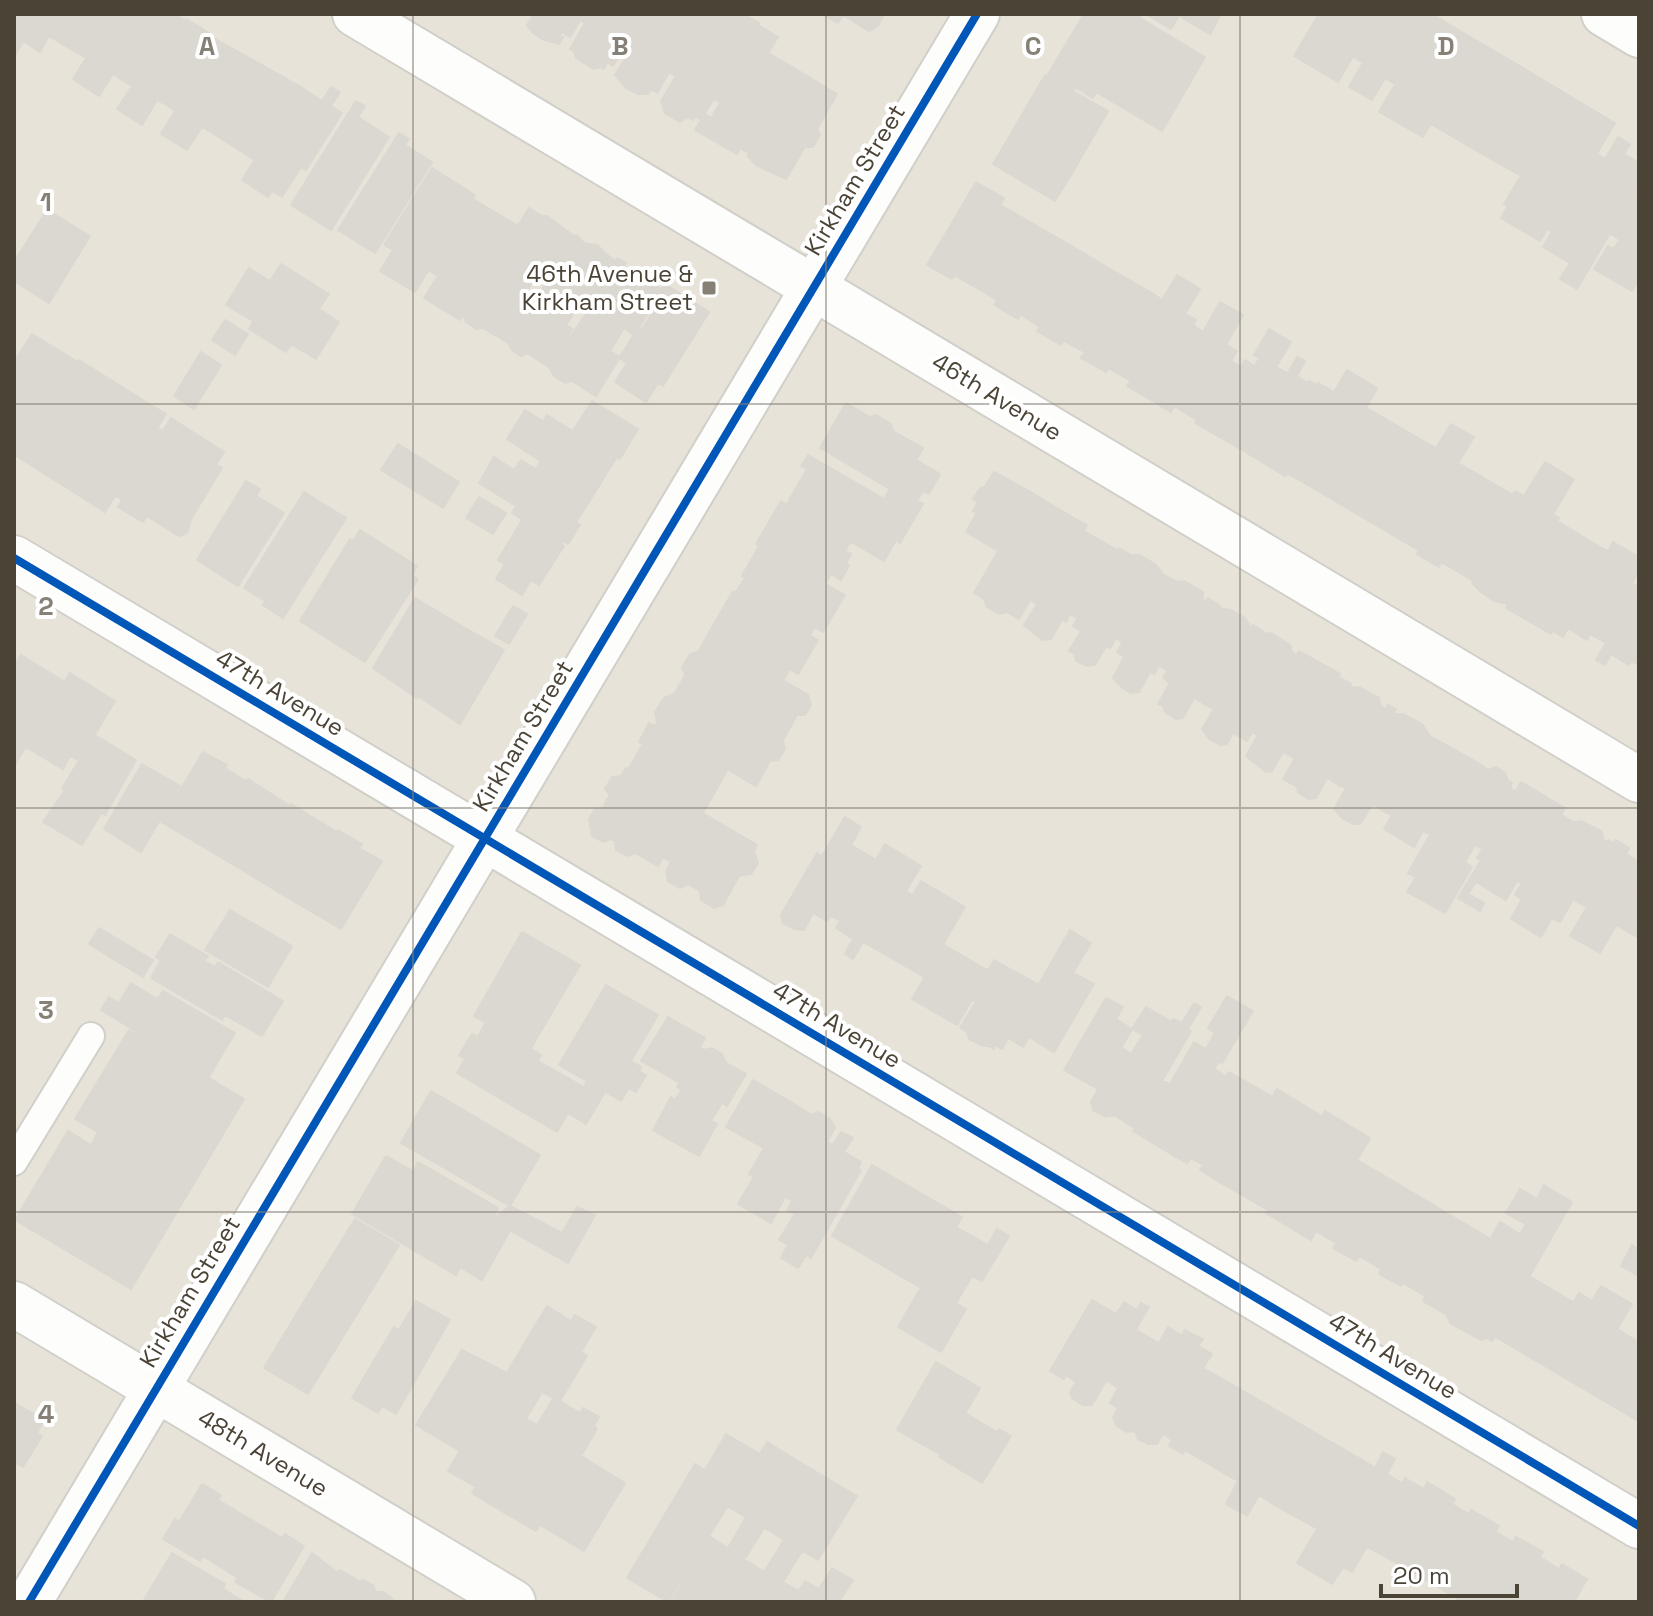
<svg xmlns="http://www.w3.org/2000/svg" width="1653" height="1616" font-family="'Space Grotesk',sans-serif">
<rect width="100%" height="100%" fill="#f3f1ec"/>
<path fill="#e8e3d9" d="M14,14H1639V1602H14Z"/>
<path fill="#dbd8d2" stroke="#dcd8d1" stroke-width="2" d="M14,14H40L14,57Z
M40,14H101L77,53L49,36L40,52L23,41Z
M101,14H163L122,80L113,74L99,96L73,79L86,58L77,52Z
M163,14H174L185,21L186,19L211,34L167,105L157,100L142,125L117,109L132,86L122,80Z
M534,14H584L570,37L562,32L559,36L563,37L559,44L542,39L532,32L527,25Z
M584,14H644L613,66L607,62L604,69L601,67L594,69L576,58L574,51L570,49L585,23L580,20Z
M644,14H703L657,93L651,89L648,94H638L626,88L615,75L631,49L625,45Z
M703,14H743L759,23L701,120L695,116L693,120L688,117L680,122L665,113L661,101L676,76L669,72Z
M822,14H884L878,26L869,31L843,15L838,23Z
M1084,14H1142L1140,18L1205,57L1162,131L1096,92L1093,98L1075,87L1073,91L1047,76Z
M1146,14H1221L1210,34L1179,16L1171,29Z
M1319,14H1378L1338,82L1294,56Z
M1378,14H1436L1395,84L1385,78L1372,100L1349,87L1363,63L1352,56Z
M1435,16L1479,42L1423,137L1379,112Z
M758,25L778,37L768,53L789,65L737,154L695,130L705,114L711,118L720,103L714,99Z
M210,36L253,60L209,131L202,127L187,150L161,134L175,111L167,105Z
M1479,42L1525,69L1477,151L1431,124Z
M253,60L301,87L255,160L209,131Z
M789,65L837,94L817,129L820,135L813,147H805L786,179L756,165L748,156L749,153L740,148Z
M1525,69L1568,95L1521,176L1477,151Z
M1045,75L1108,111L1074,170L1011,134Z
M301,87L322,101L331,87L340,92L331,106L342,113L306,170L301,167L282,197L272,191L268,197L242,180Z
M1568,95L1615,123L1551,231L1547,229L1540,241L1501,218L1508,206L1504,204Z
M356,101L365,106L358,117L389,137L331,230L291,205Z
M399,133L409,139L405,145L432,162L375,253L338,230Z
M1011,134L1074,170L1055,201L993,164Z
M1618,137L1630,144L1624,154L1639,163V184L1577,289L1560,279L1570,263L1543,247L1597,154L1605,159Z
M432,168L475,195L415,292L380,271L393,250L384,245Z
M976,182L1004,198L1000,205L1018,215L975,287L954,275L952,279L927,265Z
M1639,184V279L1632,291L1594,269L1608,246L1613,249L1620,240L1609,233Z
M473,199L518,226L460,320L424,298L438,276L428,270Z
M529,208L542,216H547L574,236L546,282L536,276L521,300L531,306L508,343L483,328L476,329L466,322L463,315Z
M47,210L90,236L49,303L14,281V262Z
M1018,215L1063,241L1018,319L994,305L997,300L975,287Z
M576,235L584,243L597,245L615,262L587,307L581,303L566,325L572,329L549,367L527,353L521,356L512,350L508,343Z
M1063,241L1107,267L1061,345L1037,331L1040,327L1020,314Z
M617,258L626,263L624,267L636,270L653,281L662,291L634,335L624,328L610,351L620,357L596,396L572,381L565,383L554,376L549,367L590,308L587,307Z
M281,264L329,294L319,309L339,322L316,359L291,344L286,352L249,329L253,321L226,305L249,268L270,281Z
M1107,267L1152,293L1106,372L1081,358L1085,352L1064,341Z
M1177,275L1200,289L1185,314L1196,320L1149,399L1127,386L1131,381L1108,368L1152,293L1162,300Z
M665,284L709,312L663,386L658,383L646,402L615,382L627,363L619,358L639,327L642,329L651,315L648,313Z
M1220,302L1243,315L1226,345L1237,351L1197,420L1174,406L1171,412L1149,399L1193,325L1203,332Z
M225,320L248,334L235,355L212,340Z
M1269,329L1291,342L1276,367L1287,373L1242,450L1195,423L1231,361L1241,367L1245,360L1254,366L1260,358L1254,355Z
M32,334L78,362L18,457L14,455V362Z
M201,352L221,365L194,409L174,396Z
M1297,357L1305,361L1297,376L1307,383L1309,381L1317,385L1318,383L1334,392L1285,476L1242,450Z
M79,360L122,387L61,484L18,457Z
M1347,370L1377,388L1366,408L1379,415L1330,498L1287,473Z
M122,387L166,414L105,512L61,484Z
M592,401L638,429L620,459L573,431Z
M846,403L870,417L876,415L891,424L893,431L923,448L916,460L940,474L929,494L923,491L917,501L923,504L915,517L884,499L890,489L820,448Z
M525,410L543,421L525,451L507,439Z
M547,415L616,458L589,502L536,469L541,461L525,451Z
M1379,415L1423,441L1374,524L1330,498Z
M171,418L224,452L216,465L222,468L191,519L188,532L179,536L147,516L143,522L118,507L122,500L117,497L159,429L163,431Z
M1451,424L1474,437L1458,463L1467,468L1418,550L1374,524L1423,441L1436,448Z
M398,444L459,482L443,508L381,470Z
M808,455L915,517L900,543L896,540L884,561L787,504L807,469L801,466Z
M494,457L514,470L521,460L589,502L576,522L580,525L568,544L564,541L562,544L512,513L516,506L479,483Z
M1545,462L1574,479L1553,514L1559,518L1508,604L1494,601L1481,592L1472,583L1473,581L1465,576L1515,491L1524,496Z
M1467,468L1513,495L1465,576L1441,562L1439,567L1417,554Z
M994,472L1032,493L998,551L966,532L977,513L973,511L978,502L973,499L981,487L984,488Z
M246,481L260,489L256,496L284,513L238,586L197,560Z
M304,492L346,518L283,618L263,605L265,601L244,588Z
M1032,493L1077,520L1019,619L1007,612L999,614L987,607L984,599L974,593Z
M479,497L506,513L493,534L466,518Z
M781,501L851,541L845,551L851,554L846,564L849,565L841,580L831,574L825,584L756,544Z
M522,520L564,546L539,585L531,580L522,595L496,579L505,564L498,560Z
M1077,520L1087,525L1084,531L1117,550L1078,618L1070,614L1066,622L1062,620L1051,639L1042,640L1024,625L1037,604L1030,600Z
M1557,521L1602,548L1551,634L1506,608Z
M360,530L417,566L412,575L418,579L365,662L300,621L350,539L353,541Z
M1613,542L1639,557V571L1632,583L1638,587L1606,643L1590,634L1587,640L1568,628L1563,637L1553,631L1602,548L1608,551Z
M759,546L845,595L823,632L814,627L810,635L736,592L745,578L742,576Z
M1119,548L1131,555H1140L1156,565L1163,574L1123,643L1116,638L1110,648L1106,646L1095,665L1087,666L1076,661L1074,653L1069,651L1081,631L1073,626Z
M1163,574L1177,582L1184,581L1203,592V600L1207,602L1167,670L1159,666L1154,674L1150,672L1139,692L1131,693L1121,687L1113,678L1124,657L1117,652Z
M1639,586V665L1631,661L1629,665L1611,654L1605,665L1596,660Z
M733,591L818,640L798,674L790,669L783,681L707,636Z
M415,598L460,625L417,698L373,668Z
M1208,598L1220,606L1218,608L1231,610L1245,618L1251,628L1206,705L1194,698L1183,718L1176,719L1165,712L1163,706L1158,704L1170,683L1163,678Z
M513,606L527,614L509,644L495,636Z
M460,625L504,650L460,724L418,696Z
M1253,625L1263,631L1261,634L1271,633L1290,645L1292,652L1297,655L1247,741L1233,733L1227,744L1221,745L1209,739L1202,729L1214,709L1206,705Z
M707,636L808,695L811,705L805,715H797L783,740L682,681L685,675L682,667L690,654L699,651Z
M1299,651L1340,674L1338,679L1340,680L1294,758L1283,752L1272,771L1266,772L1246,756L1258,735L1252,732Z
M21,655L65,682L16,763L14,666Z
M70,673L115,701L79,761L70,756L63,769L26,747Z
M1341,678L1351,684L1350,688L1359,687L1379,698L1381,706L1385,709L1340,786L1327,778L1316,798L1309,799L1299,793L1296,786L1283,779Z
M682,681L783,740L785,749L778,760L770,761L756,786L655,726L657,722L655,712L664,698L674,694Z
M1388,705L1396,709L1393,714H1403L1422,724L1430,736L1385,812L1373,804L1360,824H1353L1342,818L1334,809L1346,788L1340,786Z
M649,723L728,769L703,813L628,770L643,744L639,742Z
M95,735L136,760L105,815L102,812L82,845L43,822L65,790L62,788Z
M1430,736L1473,760L1430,834L1423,831L1414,847L1384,829L1392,815L1385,812Z
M203,752L227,765L225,768L247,782L207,849L161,822Z
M1473,760L1489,770L1496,767L1505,773L1508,781L1512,783L1510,788L1516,792L1483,849L1475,845L1465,862L1472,867L1445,913L1407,892L1416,877L1408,873Z
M142,764L180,786L141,852L104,829Z
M626,768L757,845L754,851L758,863L751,874L739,876L607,799L610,796L605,789L612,777L621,776Z
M248,779L290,806L249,874L207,849Z
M1521,782L1565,808L1522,884L1517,881L1506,900L1476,882L1468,894L1484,903L1480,911L1458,898L1481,860L1477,858Z
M607,799L739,876L723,905L714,908L701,900L700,891L688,884L680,888L668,881L666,871L671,862L663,857L658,866L635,853L627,856L616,850L615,841L611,839L604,842L592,836L589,819L595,809L603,808Z
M291,804L337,832L295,902L249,874Z
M1562,815L1573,822L1581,821L1601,831L1603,839L1607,842L1560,922L1552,918L1541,937L1511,919L1522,899L1515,895Z
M845,817L861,827L851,845L876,860L841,921L831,916L827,921L813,913L804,930L794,929L783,923L781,915L817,853L822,856Z
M338,830L362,844L359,848L382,861L341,929L295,902Z
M1609,840L1614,843L1616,840L1629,848L1626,854L1639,862V886L1600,953L1570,936L1587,907L1574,900Z
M885,844L921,866L906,891L913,895L879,951L863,942L853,959L845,954L853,939L836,928Z
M921,881L965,907L924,977L879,951Z
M1639,886V938L1616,925Z
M230,910L292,946L268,987L205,950Z
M99,928L153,960L143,977L89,944Z
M1070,930L1091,943L1073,973L1094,984L1054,1052L1029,1037L1023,1047L1008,1038Z
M522,932L580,965L531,1048L474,1016Z
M170,934L208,956L204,961L215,967L218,962L283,1001L262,1036L225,1015L222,1020L151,978L161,960L156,957Z
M944,945L989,971L957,1025L912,999Z
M994,960L1039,985L1002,1049L995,1045L994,1049L989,1046H983L969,1039L967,1032L960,1028L976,1001L971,999Z
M131,983L157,999L163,991L235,1033L208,1078L136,1034L137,1032L101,1010L109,997L119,1003Z
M606,985L658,1015L631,1061L641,1067L639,1071L646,1075L636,1092L629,1088L621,1101L559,1065Z
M1227,996L1253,1011L1222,1063L1219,1061L1214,1069L1226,1076L1178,1158L1133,1131L1163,1081L1170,1084L1194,1042L1206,1049L1215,1033L1208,1028Z
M1106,998L1123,1007L1116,1019L1132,1029L1098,1089L1064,1070Z
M1194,1003L1201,1007L1188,1029L1191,1031L1135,1128L1114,1115L1106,1117L1093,1110L1091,1102L1122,1048L1131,1054L1143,1035L1132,1029L1146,1007L1172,1022L1173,1019L1182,1023Z
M668,1017L705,1038L680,1083L641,1061Z
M486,1022L541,1055L538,1061L584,1087L587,1081L605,1092L586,1124L568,1113L557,1132L457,1073L465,1059L459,1055L472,1034L478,1037Z
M129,1030L244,1099L131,1289L15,1220L68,1131L91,1145L98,1132L75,1119Z
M700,1048L704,1050L712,1048L722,1054L726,1063L746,1074L727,1106L722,1103L711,1121L717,1124L699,1156L653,1130L671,1097L675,1100L682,1090L677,1087Z
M1229,1072L1273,1097L1223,1184L1200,1170L1203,1165L1191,1158L1187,1163L1178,1158Z
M753,1080L791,1102L764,1148L726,1127Z
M1277,1089L1322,1116L1268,1210L1223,1184Z
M431,1091L540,1155L510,1206L401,1143Z
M791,1102L812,1115L818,1112L830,1119L835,1128L793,1201L785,1197L771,1223L738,1204L754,1177L749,1174Z
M1325,1111L1370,1138L1311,1240L1266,1213Z
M841,1132L853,1138L844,1152L861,1162L858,1168L861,1170L811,1258L806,1255L798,1268L781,1258L788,1245L779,1240L795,1214L787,1210L827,1142L833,1145Z
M386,1156L413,1171L418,1162L498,1208L492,1220L510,1231L482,1280L460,1267L456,1275L352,1214Z
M1357,1160L1400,1185L1356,1261L1333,1248L1336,1243L1316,1231Z
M872,1165L962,1217L921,1288L832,1236Z
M1400,1185L1445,1212L1401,1286L1379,1274L1381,1269L1359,1256Z
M1544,1185L1572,1202L1492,1341L1487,1338L1481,1340L1450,1323L1447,1315L1500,1222L1520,1234L1526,1224L1506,1213L1520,1189L1537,1199Z
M510,1206L562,1233L577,1207L595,1215L568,1263L492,1220Z
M1445,1212L1491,1239L1447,1315L1423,1301L1425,1296L1403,1283Z
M355,1219L399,1245L352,1322L308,1295Z
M956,1227L988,1245L997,1229L1009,1236L982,1281L972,1276L956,1303L966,1309L941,1352L898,1327Z
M1632,1245L1639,1249V1276L1621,1266Z
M1529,1276L1573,1302L1538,1362L1494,1336Z
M1601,1286L1632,1304L1582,1388L1538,1362L1579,1293L1592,1301Z
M308,1295L352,1322L308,1394L264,1368Z
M1092,1300L1116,1314L1124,1302L1137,1310L1141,1303L1149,1307L1092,1405H1083L1072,1398L1070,1392L1076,1382L1066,1375L1064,1379L1050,1371Z
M416,1301L450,1320L396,1414L382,1406L378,1413L352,1398L394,1327L399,1330Z
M547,1306L571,1321L575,1315L596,1327L553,1398L542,1392L526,1419L537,1425L490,1504L472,1493L476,1487L448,1471Z
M1168,1327L1182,1336L1185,1330L1192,1334L1135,1431L1127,1432L1117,1426L1113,1418L1118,1408L1110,1403L1118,1388L1106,1380L1136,1330L1159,1343Z
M1617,1329L1639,1342V1396L1628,1415L1582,1388Z
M1192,1334L1203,1339L1198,1346L1212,1354L1203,1368L1226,1381L1183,1454L1169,1446L1172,1440L1163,1434L1157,1444H1148L1138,1439L1135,1431Z
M462,1350L507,1373L460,1451L416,1425Z
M581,1352L587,1356L560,1401L580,1413L583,1408L599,1417L594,1426L597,1429L536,1531L490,1504Z
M936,1362L980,1388L941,1455L897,1430Z
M1226,1381L1269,1406L1229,1476L1185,1450Z
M1639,1396V1421L1628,1415Z
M15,1403L44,1420L37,1433L42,1436L23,1467L14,1462Z
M1269,1406L1314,1432L1273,1504L1259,1495L1247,1516L1226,1504L1238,1481L1229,1476Z
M965,1413L997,1432L999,1429L1011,1436L982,1483L939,1457Z
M1314,1432L1359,1458L1318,1529L1273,1504Z
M726,1434L760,1454L668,1602L627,1578L695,1464L705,1470Z
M767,1442L808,1467L770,1531L764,1528L744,1560L750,1563L728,1602H671L710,1537L728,1548L746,1517L728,1507Z
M1383,1452L1395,1459L1387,1474L1403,1484L1352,1572L1343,1567L1332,1584L1297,1563L1359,1458L1375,1468Z
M581,1456L625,1483L584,1551L540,1525Z
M808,1467L857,1496L818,1560L802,1551L783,1582L799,1591L792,1602H728L750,1563L764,1572L784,1540L770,1531Z
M1405,1478L1424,1489L1427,1482L1455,1499L1413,1572L1366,1546Z
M202,1484L221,1495L218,1500L282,1538L285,1534L304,1546L271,1602L235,1582L238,1578L203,1556L200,1561L163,1539L175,1519L179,1522Z
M1452,1504L1469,1514L1471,1510L1499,1526L1458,1599L1413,1572Z
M1496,1532L1513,1542L1516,1537L1543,1552L1514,1602H1464L1458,1599Z
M172,1553L225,1584L223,1589L245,1602H147L144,1600Z
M312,1553L338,1573L340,1570L356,1579L342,1602H283Z
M1540,1557L1559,1569L1562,1564L1587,1579L1574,1602H1514Z
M832,1568L853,1580L840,1600L843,1602H792L805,1581L819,1589Z
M364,1580L374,1586L375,1592H384L396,1602H342L354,1582Z"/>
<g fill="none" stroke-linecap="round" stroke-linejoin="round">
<defs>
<path id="service" d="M14,1162L91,1036"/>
<path id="minor" d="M355,14L1639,780
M1604,14L1639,35
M14,558L1639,1526
M14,1304L513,1602
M29,1602L977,14"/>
</defs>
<use href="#service" stroke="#d1cfc9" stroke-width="30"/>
<use href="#minor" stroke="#d1cfc9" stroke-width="48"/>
<use href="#service" stroke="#fdfdfc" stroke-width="26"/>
<use href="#minor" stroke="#fdfdfc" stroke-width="44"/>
<defs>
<path id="cycleway" d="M14,558L1639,1526
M29,1602L977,14"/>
</defs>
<use href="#cycleway" stroke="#fff" stroke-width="13"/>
<use href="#cycleway" stroke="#0057b8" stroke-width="8"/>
</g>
<path fill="none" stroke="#868076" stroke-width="2" stroke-opacity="0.55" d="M413,14V1602M826,14V1602M1240,14V1602M14,404H1639M14,808H1639M14,1212H1639"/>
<rect fill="#868076" stroke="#fff" stroke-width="3" x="701" y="280" width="16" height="16" rx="4"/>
<g text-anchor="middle" stroke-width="8" stroke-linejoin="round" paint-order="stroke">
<g font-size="24" fill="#4b4336" stroke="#fff">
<text transform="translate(855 180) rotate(-59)" y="8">Kirkham Street</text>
<text transform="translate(997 397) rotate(31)" y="8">46th Avenue</text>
<text transform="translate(280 693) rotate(31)" y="8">47th Avenue</text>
<text transform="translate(523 736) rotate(-59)" y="8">Kirkham Street</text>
<text transform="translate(837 1025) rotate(31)" y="8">47th Avenue</text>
<text transform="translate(190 1292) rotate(-59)" y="8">Kirkham Street</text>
<text transform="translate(1393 1356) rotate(31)" y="8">47th Avenue</text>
<text transform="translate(263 1453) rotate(31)" y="8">48th Avenue</text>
</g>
<g font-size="24" fill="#4b4336" stroke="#fff" text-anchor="end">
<text x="693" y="282">46th Avenue &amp;<tspan x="693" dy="28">Kirkham Street</tspan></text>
</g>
</g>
<g font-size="26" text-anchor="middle" font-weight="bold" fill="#868076" stroke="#fff" stroke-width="8" stroke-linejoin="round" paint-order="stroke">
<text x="207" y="55">A</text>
<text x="620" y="55">B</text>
<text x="1033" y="55">C</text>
<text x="1446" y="55">D</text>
<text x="46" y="211">1</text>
<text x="46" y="615">2</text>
<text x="46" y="1019">3</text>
<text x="46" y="1423">4</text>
</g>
<rect width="1653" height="1616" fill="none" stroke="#4b4336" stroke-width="32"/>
<path d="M1381 1584v12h136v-12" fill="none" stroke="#4b4336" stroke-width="4"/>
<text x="1393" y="1584" font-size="24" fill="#4b4336" stroke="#ffffff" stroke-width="6" paint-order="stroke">20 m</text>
</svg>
